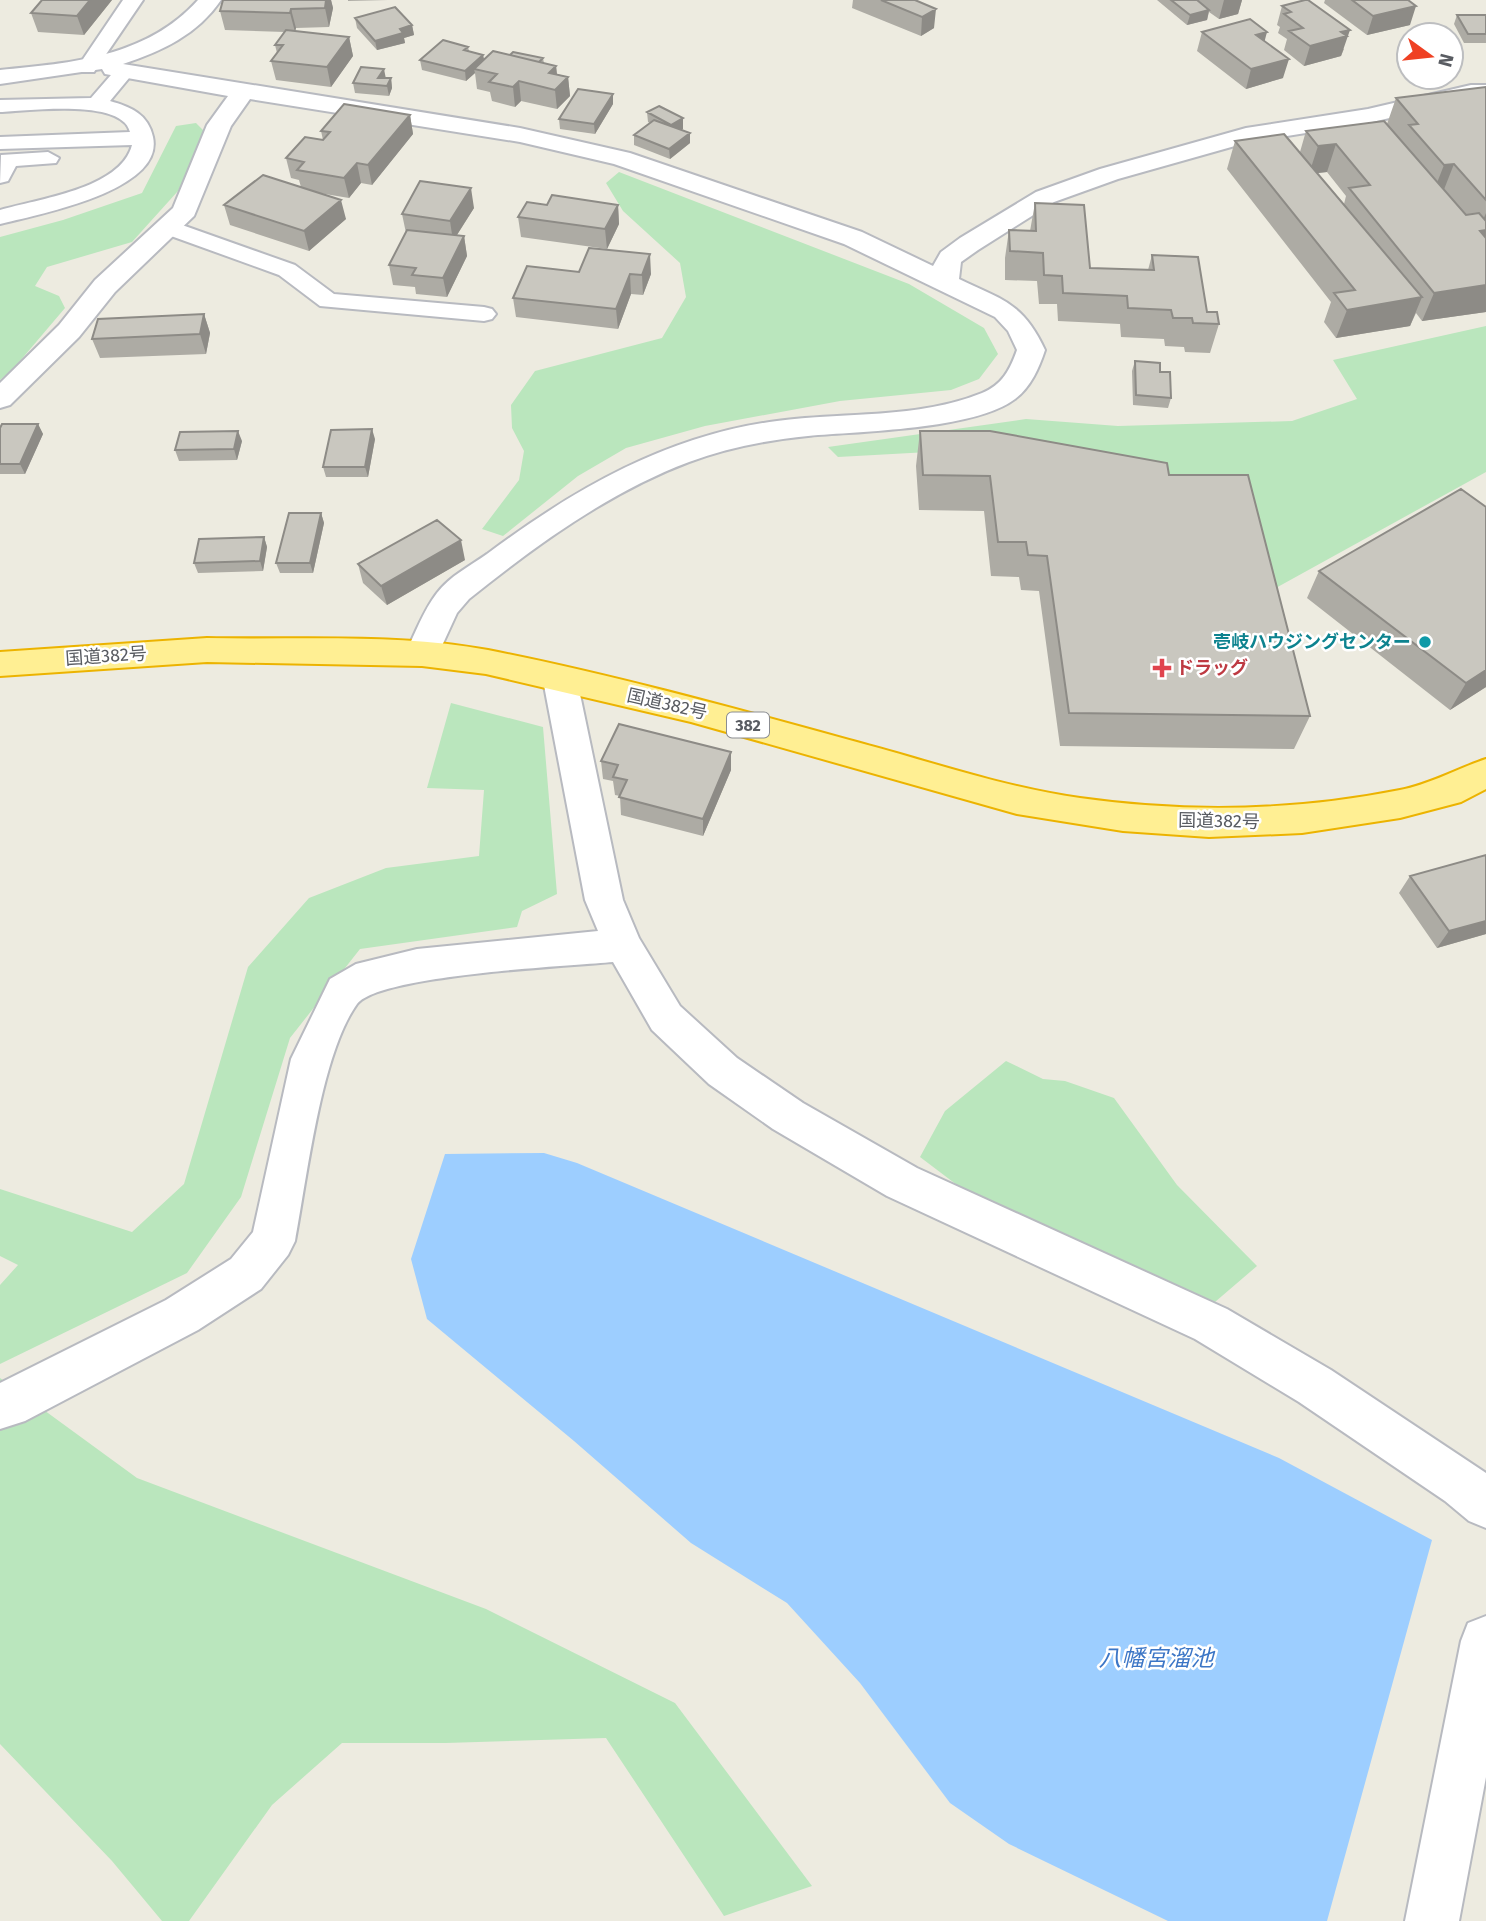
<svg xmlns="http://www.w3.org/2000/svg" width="1486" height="1921" font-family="'Fira Sans','Noto Sans JP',sans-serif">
<rect width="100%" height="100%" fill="#edebe0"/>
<path fill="#bae6bd" d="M196,123L207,134L178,191L132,242L47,267L35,286L59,296L65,308L14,368L0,380V237L63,220L142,193L176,126Z
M619,172L909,284L984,328L998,354L979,379L951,390L840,401L705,426L626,448L578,476L503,536L482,529L519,480L524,451L512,428L511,405L535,371L662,338L686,297L680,263L623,211L606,183Z
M1486,326V472L1274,589L965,450L838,457L828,447L1026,419L1118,426L1292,421L1357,399L1333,360Z
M451,703L543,727L557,894L522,911L517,927L360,949L290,1038L241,1197L187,1273L0,1364V1285L18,1265L0,1256V1189L132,1232L184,1184L248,967L309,898L386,868L479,856L484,790L427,788Z
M1006,1061L1043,1079L1065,1081L1114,1098L1177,1185L1257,1266L1215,1302L957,1185L920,1157L945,1111Z
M0,1378L137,1478L486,1609L675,1703L812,1886L724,1916L606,1738L446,1743H342L272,1805L189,1921H162L112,1861L0,1744Z"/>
<path fill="#9dceff" d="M544,1153L577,1163L1279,1458L1432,1540L1327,1921H1168L1009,1844L950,1803L860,1683L787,1603L691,1543L574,1441L427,1319L411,1259L445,1154Z"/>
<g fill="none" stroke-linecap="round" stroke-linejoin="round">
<defs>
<path id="service" d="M123,0H143L94,72H80L77,68Z
M124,66L134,72L110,101C131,107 148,114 153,137C165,191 36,215 0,224V210C37,199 121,189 132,145L0,149V137L130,132C122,98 27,111 0,112V100L91,98L117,68Z
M48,152L59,158L56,163L16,166L8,181L0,183L1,155Z
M168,220L295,265L334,294L484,307L492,309L496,314L492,319L484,321L320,306L279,275L160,232L157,227Z"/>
<path id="minor" d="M198,0H221C197,35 162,51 123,64L520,128L630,153L862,232L933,266L941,252L960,238L1036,192L1100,169L1246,128L1368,109L1471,85H1486V99H1471L1368,123L1249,142L1118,179L1054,202L978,250L961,262L959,279C1003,300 1023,303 1045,350C1039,368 1031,387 1015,399C974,430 860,431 808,436C767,440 727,448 689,462C609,492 535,546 469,599L457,613L434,663L422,666L410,663L405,654C415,634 423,611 437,593C450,576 470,566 487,554C574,489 668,435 777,421C844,412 918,419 982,393C1002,385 1010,370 1017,350L1008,331L995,317L844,244L614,164L520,142L250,99L231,126L194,216L115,292L79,337L10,405L0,408V383L59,325L95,280L173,208L207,125L228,96L105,74L102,69L0,84V70C72,63 147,57 198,0Z
M560,668L572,671L577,680L623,900L639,938L680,1006L737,1058L803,1103L917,1168L1227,1309L1331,1370L1486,1473V1528L1469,1521L1445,1501L1299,1402L1195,1339L887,1196L773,1129L709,1084L652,1030L613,962C569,966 379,975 357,1004C321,1054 307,1178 295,1241L288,1255L261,1289L198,1330L25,1421L0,1429V1383L166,1300L231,1259L253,1232L291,1059L330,979L356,964L417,949L598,931L585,900L543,680L548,671Z
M1486,1616V1777L1459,1921H1405L1461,1641L1468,1623Z"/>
<path id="trunk" d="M207,638C299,640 397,633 488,650C615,675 740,710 864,744C935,763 1007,788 1080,798C1186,813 1295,811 1400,790C1431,784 1456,769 1486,759V789L1461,802L1400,818L1302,833L1209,837L1123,831L1017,814L691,722L486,674L422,666L207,662L0,676V652Z"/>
</defs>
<use href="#service" stroke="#b8bac0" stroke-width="4"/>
<use href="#minor" stroke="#b8bac0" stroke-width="4"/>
<use href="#trunk" stroke="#ecb300" stroke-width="4"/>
<use href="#service" fill="#fff" fill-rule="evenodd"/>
<use href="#minor" fill="#fff" fill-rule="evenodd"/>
<use href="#trunk" fill="#ffef93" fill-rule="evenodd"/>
</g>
<path fill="#adaba4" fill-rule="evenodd" d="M112,0L84,35L38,32L31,13Z
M223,0H331L333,8L329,27L296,28L295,31L349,37L353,56L331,87L276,80L271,61L277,53L275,45L285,32L225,30L220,11Z
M348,0H388L348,1Z
M853,0H915L934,28L921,36L852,8Z
M1157,0H1242L1238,14L1219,19L1209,12L1207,20L1187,25Z
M1325,0H1408L1410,25L1367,35L1324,3Z
M1282,6L1344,49L1341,56L1304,66L1284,50L1287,39L1278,33L1280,27L1277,25Z
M1457,15H1486V43H1464L1454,24Z
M355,18L412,25L414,35L404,38L405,43L377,50L357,28Z
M1202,32L1265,41L1283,78L1246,89L1197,51Z
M468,47L469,51L483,55L484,60L510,55L543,58L544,63L556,66L557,74L568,77L570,96L557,109L521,101L515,107L492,101L490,92L477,89L475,73L466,81L422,70L420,60Z
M391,78L392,88L389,96L355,93L353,83Z
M1486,87V312L1422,321L1416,313L1410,326L1336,338L1324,322L1331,302L1227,169L1235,141L1300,152L1306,131L1387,124L1396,98ZM1327,172L1346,196L1344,204L1317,173Z
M613,94V104L595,134L560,129L559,119Z
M647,112L683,129L681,130L690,143L670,159L634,145V135L650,123L648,122Z
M410,115L413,134L372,185L361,183L349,198L319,193L346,219L309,251L230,225L224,205L301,187L299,180L291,178L286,158L323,140L321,131Z
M1035,203L1090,268L1148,270L1152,255L1219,324L1210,353L1185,352L1184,347L1165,346L1164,339L1121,337L1120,324L1058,321L1057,304H1039L1037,281L1005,280V258L1009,230L1030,231Z
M547,205H618L619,224L607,249L521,237L518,217Z
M474,208L457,235L464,236L467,256L447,297L416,294L415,287L393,285L389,265L406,233L402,214Z
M579,272L651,274L643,295L631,294L618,329L516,317L513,298Z
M204,314L210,333L206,354L100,358L92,339Z
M1135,361L1160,372L1171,398L1168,408L1133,405L1132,371Z
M38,424L43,434L25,474H0V428Z
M920,431L1169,475L1310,716L1294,749L1060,746L1039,591L1021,590L1019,577L991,576L984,511L919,510L916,466Z
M375,439L368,477H326L323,467Z
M242,441L237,460L179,461L175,450Z
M321,513L324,523L313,573H280L276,563Z
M264,537L267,547L263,571L198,573L194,563Z
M465,560L387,605L363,583L358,564Z
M1319,571L1486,687L1450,710L1307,598Z
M601,761L731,770L703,836L621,815L620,796L615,795L613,781L603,779Z
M1486,855V934L1437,948L1399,893L1410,876Z"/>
<path fill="#8d8b86" d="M90,0H112L84,35L77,16Z
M326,0H331L333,8L329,27L325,8Z
M1224,0H1242L1238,14L1219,19Z
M1416,6L1410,25L1367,35L1373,16Z
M291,9L296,28L295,32L290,13Z
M936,9L934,28L921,36L922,17Z
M1209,10L1207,20L1187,25L1190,15Z
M412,25L414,35L404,38L405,43L377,50L375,41L400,29Z
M1350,30L1341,56L1304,66L1310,46L1341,32Z
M1267,32L1262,51L1256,35Z
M349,37L353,56L331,87L327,67Z
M483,55L485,64L474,69L475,73L466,81L465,71Z
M1289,59L1283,78L1246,89L1251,69Z
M556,66L558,85L549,73Z
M384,69L386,79L378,78Z
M568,77L570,96L557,109L555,90Z
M391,78L392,88L389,96L387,86Z
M519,81L521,101L515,107L513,87Z
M613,94V104L595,134L594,124Z
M410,115L413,134L372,185L368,165Z
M683,118V129L672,135L671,125Z
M690,133V143L670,159L669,149Z
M1336,144L1327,172L1309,174L1318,146Z
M357,163L361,183L349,198L344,178Z
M1454,164L1443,192L1433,193L1444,165Z
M471,188L474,208L453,241L450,221Z
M341,200L346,219L309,251L304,231Z
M618,205L619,224L607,249L605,229Z
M1486,213V244L1478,232Z
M464,236L467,256L447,297L443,278Z
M650,254L651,274L643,295L642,275Z
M630,274L631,294L618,329L616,309Z
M1486,285V312L1422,321L1434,293Z
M1422,297L1410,326L1336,338L1347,310Z
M204,314L210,333L206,354L200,334Z
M38,424L43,434L25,474L20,464Z
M372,429L375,439L368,477L365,467Z
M238,431L242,441L237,460L234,449Z
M321,513L324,523L313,573L310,563Z
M264,537L267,547L263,571L260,561Z
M461,540L465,560L387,605L381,586Z
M1486,670V687L1450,710L1466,683Z
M731,752V770L703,836V819Z
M1486,921V934L1437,948L1449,931Z"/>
<path fill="#c9c7bf" stroke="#8d8b86" stroke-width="2" d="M42,0H90L77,16L31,13Z
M223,0H326L325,8L291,9L290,13L220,11Z
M881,0H915L936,9L922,17Z
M1171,0H1197L1209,10L1190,15Z
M1305,0H1308L1350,30L1341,32L1347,36L1310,46L1289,31L1303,28L1284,14L1291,12L1282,6Z
M1352,0H1408L1416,6L1373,16Z
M395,7L412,25L400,29L403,33L375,41L355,18Z
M1457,15H1486V34H1468Z
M1250,19L1267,32L1256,35L1289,59L1251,69L1202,32Z
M286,30L349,37L327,67L271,61L283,45H275Z
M443,40L468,47L464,50L483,55L465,71L420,60Z
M493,51L556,66L549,73L568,77L555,90L519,81L513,87L489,82L497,74L474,69Z
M513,52L543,58L539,62L510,55Z
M361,67L384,69L378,78H391L387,86L353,83Z
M1486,87V200L1454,164L1444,165L1409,125L1418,124L1396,98Z
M578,89L613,94L594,124L559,119Z
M344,104L410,115L368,165L357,163L344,178L297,170L304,162L286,158L305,137L323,140L330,132L321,131Z
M659,106L683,118L671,125L647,112Z
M654,120L690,133L669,149L634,135Z
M1384,121L1466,215L1479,213L1486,221V230L1480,231L1486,238V285L1434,293L1349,188L1370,185L1336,144L1318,146L1306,131Z
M1284,134L1422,297L1347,310L1334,293L1355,290L1235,141Z
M263,175L341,200L304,231L224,205Z
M420,181L471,188L450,221L402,214Z
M552,195L618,205L605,229L518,217L527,202L547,205Z
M1035,203L1084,205L1090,268L1154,270L1152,255L1198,257L1207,312H1217L1219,324L1193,323L1192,318H1173L1171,310L1128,308L1127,296L1063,293L1062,276L1044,275L1043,253L1010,251L1009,230L1036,231Z
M407,230L464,236L443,278L412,275L416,268L389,265Z
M589,248L650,254L642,275L630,274L616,309L513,298L527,266L579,272Z
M204,314L200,334L92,339L98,319Z
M1135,361L1160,363V372H1170L1171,398L1136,395Z
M2,424H38L20,464H0V428Z
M372,429L365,467H323L331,430Z
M238,431L234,449L175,450L180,432Z
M920,431H990L1167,463L1169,475H1248L1310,716L1069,713L1047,556L1028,555L1026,542H998L990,476L923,475Z
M1461,489L1486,507V670L1466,683L1319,571Z
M289,513H321L310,563H276Z
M437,520L461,540L381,586L358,564Z
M264,537L260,561L194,563L199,539Z
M619,724L731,752L703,819L619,797L627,780L613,777L618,765L601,761Z
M1486,855V921L1449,931L1410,876Z"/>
<circle fill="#0f9aa8" stroke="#fff" stroke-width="2.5" cx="1425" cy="642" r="7"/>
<path fill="#e0444e" stroke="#fff" stroke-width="2.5" d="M1158.5 657.5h7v7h7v7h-7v7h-7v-7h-7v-7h7z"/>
<g text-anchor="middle" stroke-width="5" stroke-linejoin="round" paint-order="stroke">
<rect fill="#fff" stroke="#8b8d91" stroke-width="2" x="727" y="712.5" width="42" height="25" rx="5"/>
<g font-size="16" font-weight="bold" fill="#595c62">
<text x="748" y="731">382</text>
</g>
<g font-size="18" font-weight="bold" fill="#0d838f" stroke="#fff" text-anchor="end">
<text x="1411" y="648">壱岐ハウジングセンター</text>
</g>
<g font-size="18" fill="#595c62" stroke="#fff">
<text transform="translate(106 656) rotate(-4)" y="6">国道382号</text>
<text transform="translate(667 704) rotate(13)" y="6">国道382号</text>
<text transform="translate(1219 821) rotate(1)" y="6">国道382号</text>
</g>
<g font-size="18" font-weight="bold" fill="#be3a42" stroke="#fff" text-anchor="start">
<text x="1176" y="674">ドラッグ</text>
</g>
<g font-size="23" font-style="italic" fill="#3c76c6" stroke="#fff">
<text x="1156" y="1666">八幡宮溜池</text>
</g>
</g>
<g transform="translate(1430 56) rotate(105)"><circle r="33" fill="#ffffff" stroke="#bdbec0" stroke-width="2"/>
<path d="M0-5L12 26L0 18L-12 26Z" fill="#ef4123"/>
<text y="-10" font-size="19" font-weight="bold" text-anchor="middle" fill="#595c62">N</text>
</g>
</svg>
